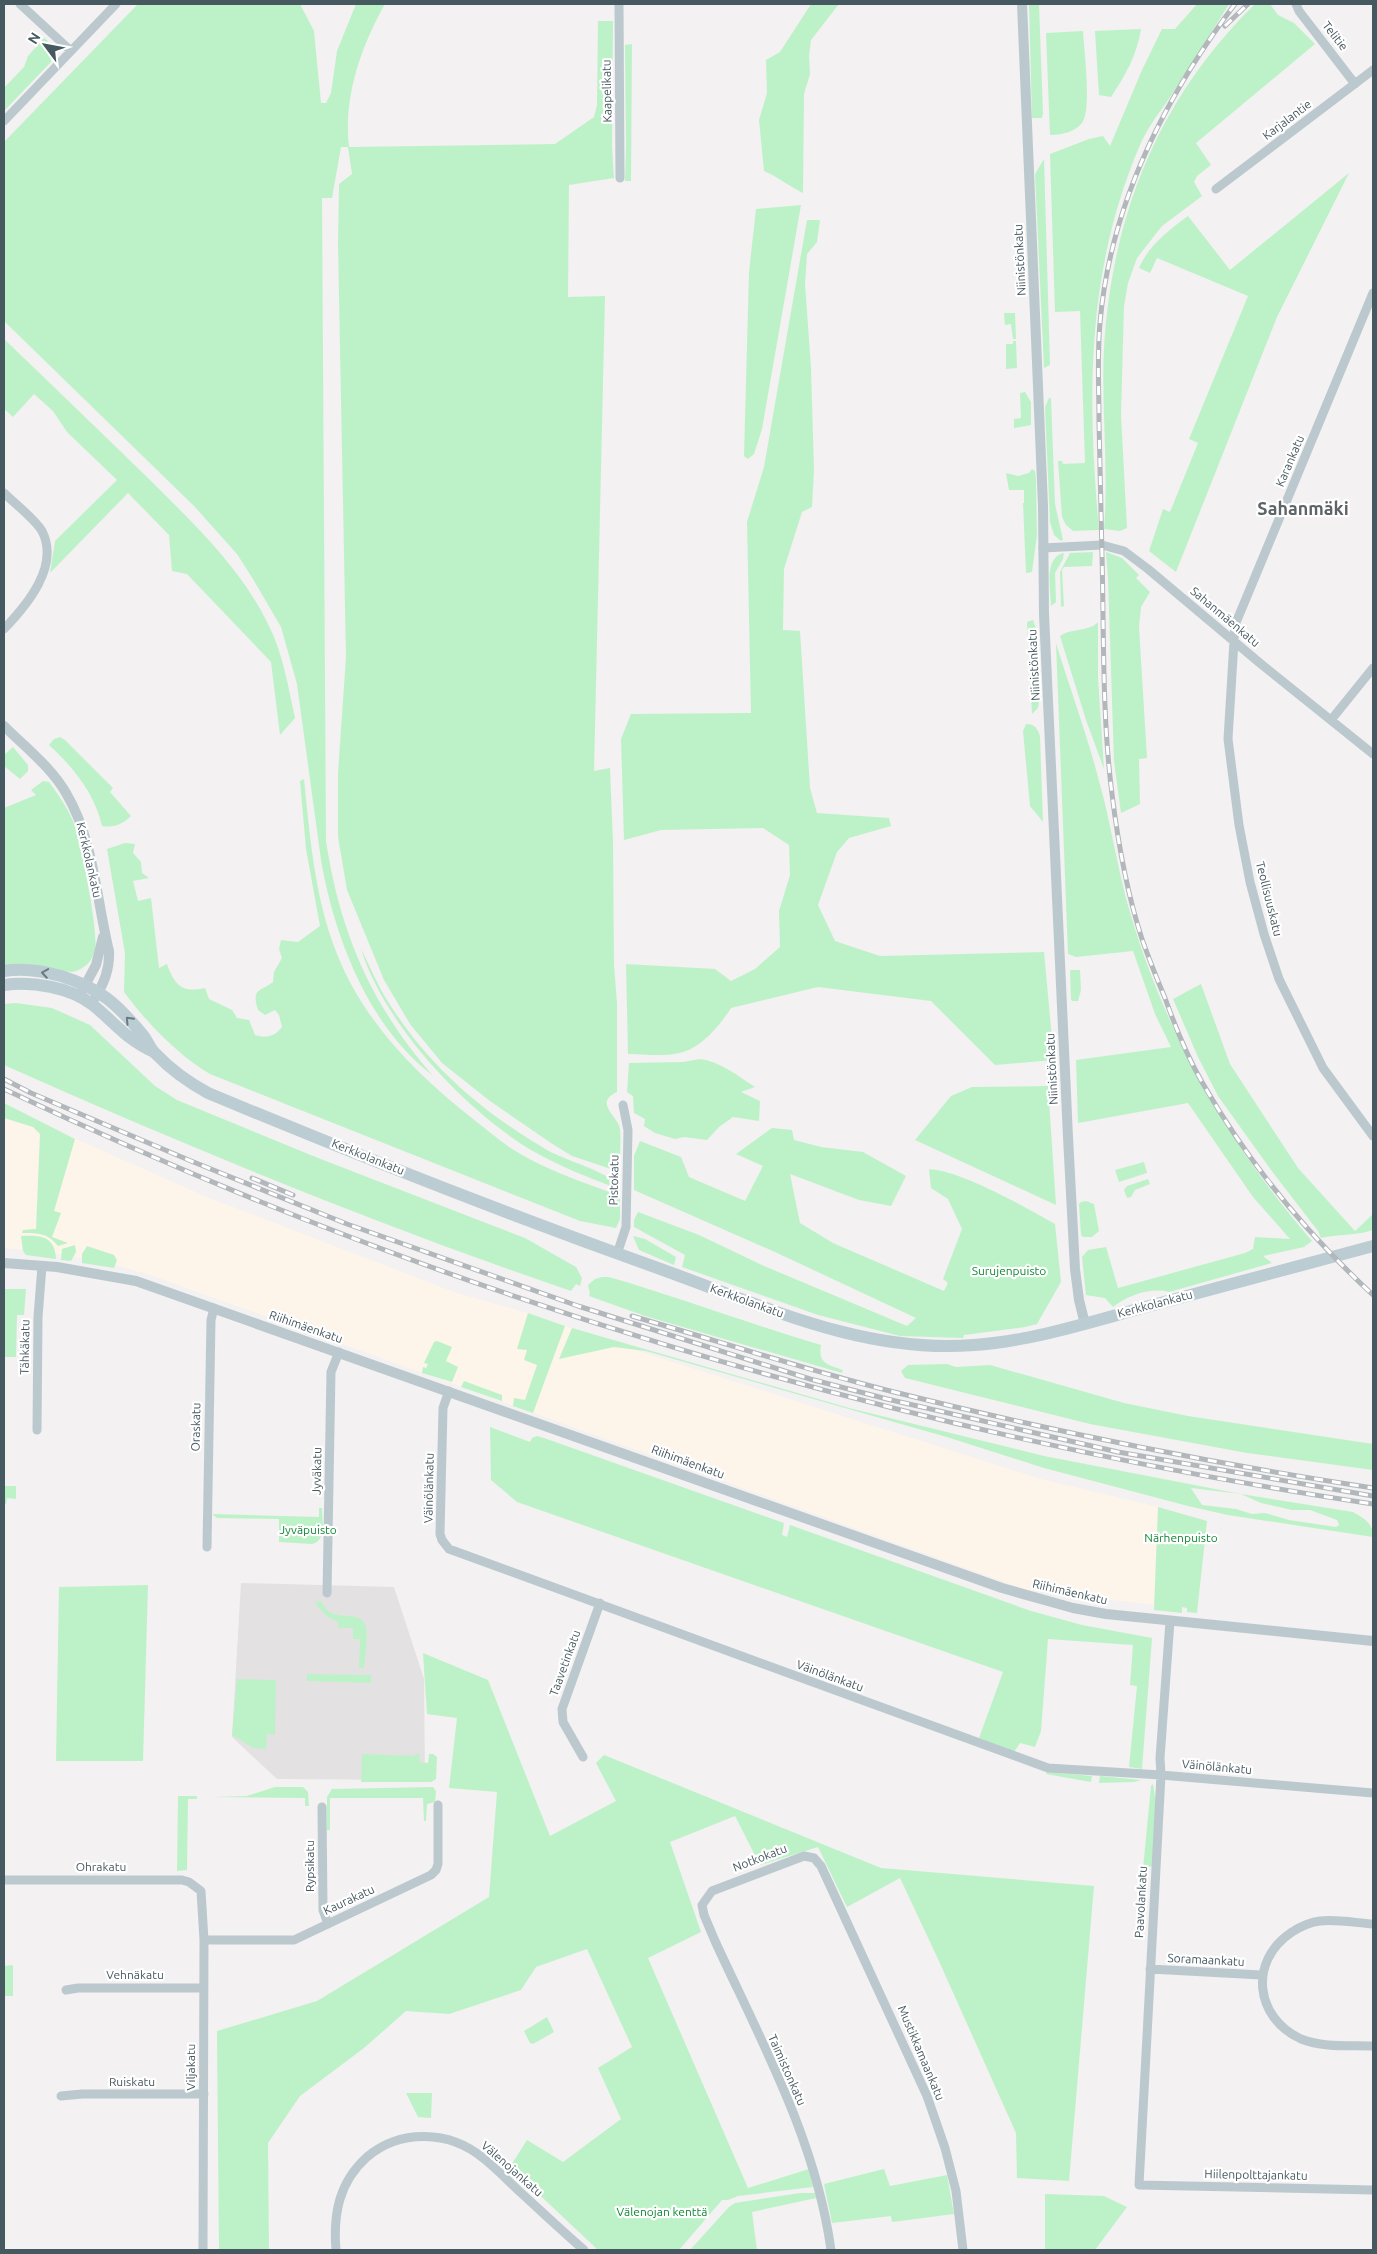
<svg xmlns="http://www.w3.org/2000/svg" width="1377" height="2254" font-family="Ubuntu,sans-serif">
<rect width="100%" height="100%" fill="#f3f1f1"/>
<path fill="#fdf4ea" d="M4,1107L207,1197L457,1293L528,1313L629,1348L1041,1479L1159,1507L1154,1605L1026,1590L153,1276L105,1262L45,1252L4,1248Z"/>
<path fill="#e4e1e3" d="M241,1583L394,1587L424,1679L425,1780L277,1779L232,1737Z"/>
<path fill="#bdf2c8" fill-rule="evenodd" d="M138,4H300L314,31L321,103H326L331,93L337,51L356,4H385C361,46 343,98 349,147L555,144L594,117L597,105L598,21H613L612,146L614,178L569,185L568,297L605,296L594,771L610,768L613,842L614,965L617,1003V1092C593,1103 618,1116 620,1129C621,1140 620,1151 620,1162L611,1169L572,1156L551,1143L490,1101L442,1063L410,1024L384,980L347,890L338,837V773L346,657L338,244L339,184L352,174L348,147H341L332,198H322L326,841C340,933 371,1004 432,1075C368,1026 334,936 321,860L297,684L281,627L253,579L237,554L194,506L4,321V142Z
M811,4H839L811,40L809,56L810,74L804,94L803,193C789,186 778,177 764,171L759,120L767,93L766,60L780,52Z
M1029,4H1039L1043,113L1042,118H1032Z
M1197,4H1229C1210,35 1190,66 1170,97C1160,112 1147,128 1140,145C1086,271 1087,396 1099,530L1073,531L1066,525L1062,517L1058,461H1062L1063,464L1085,463L1080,311L1055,312L1050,154L1089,139L1103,136L1110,146L1142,70L1162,29H1175Z
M1255,4H1270L1278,15L1294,23L1315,44L1196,143L1211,165L1197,176L1194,182L1202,196L1162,226L1137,258L1128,283L1124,306L1121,415L1127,528L1120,531L1104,529C1109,469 1101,408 1104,348C1112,214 1159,98 1255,4Z
M1141,29C1137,55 1125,76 1111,97L1099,95L1095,31Z
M1083,31C1084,50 1092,110 1082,123C1075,132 1061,135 1050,135L1046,33Z
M44,38C53,44 53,52 51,62L4,111V88L24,67L28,56Z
M632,44L631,181H625L626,145L625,45Z
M1044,159L1050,365L1044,368L1035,174Z
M1349,173L1277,317L1176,572L1149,551L1163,509L1170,512L1198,443L1189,439L1248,296L1157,258L1150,273L1139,268C1149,245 1168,231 1188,216L1230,270Z
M801,205L762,429L754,454L748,459L744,456L749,272L756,209Z
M807,220H820L817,242L807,254L805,284L811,367L814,470L812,507L802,512L784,569L783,630L800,631L810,788L817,813L889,818L891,826L849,838L837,852L818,905L835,941L880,956L1044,952L1054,1060L995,1065L931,1001L818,987L731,1008C720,1025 701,1049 679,1053C663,1057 644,1054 628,1054L626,964L715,969L731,981L755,969L780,947L779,911L790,875L789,845L763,828L661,830L624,840L621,739L631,714L751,713L747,522L764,467Z
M1004,313H1015L1016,339H1013L1011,324L1005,325Z
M4,339C53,386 102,433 151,481C195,525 240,567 268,624C283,653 288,686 295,718L280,735L271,662L187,574L172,571L169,535L128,493L50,573L55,541L117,480L67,432L53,411L34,394L13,417L4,409Z
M1013,341H1016L1017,368L1006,369V344H1013Z
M1025,392L1031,402V425L1014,428V419L1021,418L1020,393Z
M1049,398H1051L1055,504L1063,540L1061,541L1054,535L1050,522L1045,407Z
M1032,469L1035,471L1036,480L1037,535L1032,572L1026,573L1023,503H1024V490H1009L1006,473L1018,476L1029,473Z
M1093,552L1092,566L1064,567L1062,570L1064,606L1061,607L1060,572L1070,553Z
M1106,552L1122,558L1139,575L1136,578L1150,592L1141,607L1139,627L1147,758L1139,759L1140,804L1121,813L1114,761L1108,579Z
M1064,553L1063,559L1055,573L1056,602L1051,606C1051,591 1043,557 1064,553Z
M1033,620L1036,628L1039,702L1038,708L1032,714L1027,622Z
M1098,622V678L1104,769L1086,720L1060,636C1071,628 1089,632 1098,622Z
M1056,643C1070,689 1087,734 1099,781C1111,823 1117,867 1129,909C1165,1033 1228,1144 1312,1241L1304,1247L1263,1256L1272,1263L1169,1292C1150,1287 1127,1296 1113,1307L1105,1298L1086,1295L1082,1257L1088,1250L1106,1247L1118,1288L1245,1253L1253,1249L1255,1237L1290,1239L1253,1197L1188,1103L1078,1123L1076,1060L1171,1047L1155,1014L1133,951L1076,957L1068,954Z
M1026,724C1035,724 1037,728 1040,736L1043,822L1030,806L1023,731Z
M60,737L65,740L113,788L110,792L131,816C123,824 114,828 102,826C95,794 73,767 49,745L54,739Z
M13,747L28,765V771L20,779L4,766V755Z
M304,779C310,838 315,899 337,954C364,1022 416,1074 473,1119C485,1128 496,1138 509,1147C542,1169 583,1182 620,1196V1219L616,1228L580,1221L210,1074C180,1057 145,1021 124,992L125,953L107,849L125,843L135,844L133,853L141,862L142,873L149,878L133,881L138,901L151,898L159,968L167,964C175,986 182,993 205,988L209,999L232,1010L237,1018L249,1020L255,1035C267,1039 275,1036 282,1027L279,1015L275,1010L265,1015L258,1010C251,988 260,992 273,982L274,972L282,958L279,949L281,940L298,942L320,926L306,849L300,781Z
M43,781L49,782C58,794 67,807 73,821C80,840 99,931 95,949C92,962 85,969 72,972L4,967V808L36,795L31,790Z
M361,949C370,966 377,984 387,1000C428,1066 481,1111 547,1150C569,1162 601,1169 619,1185V1189C589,1178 559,1166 531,1150C465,1110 384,1024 361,949Z
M1070,970H1080L1081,990L1078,1001H1072L1071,999Z
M1201,984L1230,1064L1298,1168L1355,1231L1373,1214V1230C1355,1236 1338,1234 1321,1238L1318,1231L1271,1170L1218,1096L1198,1057L1173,999Z
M16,1003L52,1008L90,1025L155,1086L177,1100L318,1158L525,1238L576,1267L582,1278L580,1286L576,1284L571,1291C378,1225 190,1148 4,1065V1004Z
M700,1059C721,1062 738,1076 755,1087L741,1092L760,1101L759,1121L733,1117L719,1127L707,1140L684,1137L675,1139L655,1133L644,1126L645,1119L634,1113L633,1096L627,1092L629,1063L683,1062Z
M1048,1086L1056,1205L915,1140L951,1096L972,1087Z
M4,1103L75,1139L54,1211L61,1213L52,1237L68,1243L58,1246C48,1233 38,1233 22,1233L23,1230L36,1229L40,1134L33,1127L4,1118Z
M772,1128L792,1130L794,1140L821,1147L863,1152L906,1176L891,1206L859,1200L790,1174L800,1223L833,1243L944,1291L948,1283L943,1279L962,1229L948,1199L931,1188L929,1169C962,1171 1025,1207 1055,1224L1061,1282L1037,1324L1025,1327L964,1335L963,1338L900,1336L818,1315L682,1267L685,1255L634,1227V1220L638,1212L699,1235L764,1266L907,1326L916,1318L775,1252L634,1190V1156L640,1141L681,1157L689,1177L745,1201L763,1166L736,1154Z
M1144,1162L1147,1173L1119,1182L1115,1170Z
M1148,1179L1150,1184L1135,1190L1131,1197L1127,1198L1124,1190L1127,1186Z
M1086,1201L1094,1204L1099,1231L1092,1237H1083L1081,1235L1079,1204L1081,1202Z
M21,1236C41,1235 55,1236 56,1259L26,1255L23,1251Z
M633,1236L645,1239L676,1257L674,1265L639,1250Z
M75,1245L76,1252L71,1261L61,1260L62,1249Z
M87,1246L114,1255L117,1260L114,1268L82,1263V1254Z
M602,1277H609C681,1298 750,1324 821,1345C818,1364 827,1364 843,1370L842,1373L645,1316L589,1296L590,1294L588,1285L595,1279Z
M4,1289H26L24,1315H17L16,1357H4Z
M528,1313L565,1326L533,1413L513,1406L514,1398L525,1400L537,1365L524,1360L527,1350L517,1349Z
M572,1328L849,1408L1044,1456L1241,1494L1353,1512C1365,1519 1373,1523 1373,1537L1228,1515L1188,1506L1044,1468L950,1438L646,1351L614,1347L559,1359ZM1191,1488L1241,1494L1261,1503L1292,1510H1310L1337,1520L1339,1525L1336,1527L1289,1520L1265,1513L1252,1514L1236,1509L1202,1505Z
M437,1341L452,1347L446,1361L458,1367L452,1382L422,1373L423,1367L426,1368L428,1364L424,1363L434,1342Z
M947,1364L956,1367L990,1365L1124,1403L1188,1416L1373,1444V1470L1247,1453L1090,1424L905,1378L901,1371L908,1365Z
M464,1381L502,1395V1401L461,1387Z
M490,1427L530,1442L532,1438L537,1436L544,1438L784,1523L782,1535L787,1537L790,1525L1031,1611L1082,1625L1152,1638L1142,1769L1129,1767L1137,1686L1130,1685L1133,1645L1048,1639L1041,1731L1035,1747L1020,1743L1014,1752L979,1738L1003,1672L517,1502L491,1480Z
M4,1486H16V1499L7,1498L6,1504H4Z
M1158,1507L1207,1521L1197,1613L1187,1612V1608L1182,1607V1613L1154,1610Z
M319,1508H322C322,1521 327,1540 312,1544L279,1542V1519L217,1518L212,1514L319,1517Z
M148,1585L143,1761H56L59,1587Z
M317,1601L322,1602C331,1625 357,1608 365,1624C369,1632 365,1658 364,1668H359L360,1639H353V1628H338V1622L328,1617L316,1605Z
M423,1653L488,1680L550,1836L616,1801L596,1763L604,1755L881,1868L1094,1886L1069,2181L1017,2178L1016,2133L938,1959L900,1878L847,1907L818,1847L760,1865L735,1816L670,1842L701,1932L648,1958L748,2188L809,2169L813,2187L738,2196L728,2200H722L679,2250H598L510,2167L527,2140L563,2162L621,2119L598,2068L632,2047L587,1949L536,1967L521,1990L449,2014L406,2011L364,2048L300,2096L268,2143L269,2250H219L217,2031L317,2001L489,1897L497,1792L449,1788L457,1718L427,1714Z
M307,1674L371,1675V1683L307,1681Z
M237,1679L276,1680L275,1735L267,1734L266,1749L253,1748L232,1735Z
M362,1754L415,1756V1754H420L419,1762L428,1763L429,1754H433L437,1757L436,1779L431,1782H361Z
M1047,1772L1092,1776L1091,1782L1046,1774Z
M1100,1776L1141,1780L1134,1782L1099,1783Z
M1153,1784L1156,1803L1152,1866L1143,1869L1151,1786Z
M275,1787H303L308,1792L309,1806H305V1798L214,1797L247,1796Z
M433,1787L436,1791L435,1802L427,1804L426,1821H424L423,1798H330V1830H327V1797L332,1789Z
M178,1796H197V1799H188L187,1870L177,1871Z
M13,1965V1996H4V1966Z
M547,2017L554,2032L533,2044L530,2043L524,2031Z
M406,2093H432L431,2118L418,2117Z
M884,2169L890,2186L947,2175L954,2214L892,2222L891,2216L832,2223L824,2184Z
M800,2193H815L816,2198L752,2212L757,2250H690L729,2207L735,2203Z
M1045,2194L1104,2196L1127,2207L1095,2250H1045Z"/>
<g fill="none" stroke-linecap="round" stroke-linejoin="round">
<path stroke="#bbc9ce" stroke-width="9" d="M20,4L71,51
M619,4L620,178
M1296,4L1299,11L1355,84
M4,121L116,4
M1216,189L1373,70
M1373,293L1235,625L1228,739L1239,825L1250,882L1264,934L1279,979L1323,1068L1373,1136
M4,493C14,503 35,519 42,531C60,566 27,605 4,629
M1043,548L1102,545L1124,551L1148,569L1261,664L1373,754
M1331,720L1373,668
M617,1254L626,1227L628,1130L623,1105
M449,1391L443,1408L440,1534L442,1540L449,1549L1048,1768L1161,1775L1373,1793
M37,1430L38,1317L42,1266
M207,1547L211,1320L214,1308
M327,1593L331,1372L339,1352
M1170,1621L1160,1758L1161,1775L1139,2185L1373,2190
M583,1757L563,1722L562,1709L600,1603
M322,1807L323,1910L328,1924
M4,1880H182L189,1882L201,1891L204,1940L203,2250
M1373,1924C1356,1923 1337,1919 1320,1921C1310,1922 1300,1927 1292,1932C1248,1961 1255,2018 1301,2039C1324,2048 1350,2045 1373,2046
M204,1940H294L431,1875L436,1870L438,1864V1805
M1150,1969L1261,1975
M66,1990L78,1988H204
M61,2096L82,2094H204
M336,2250C333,2214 339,2182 367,2157C400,2129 449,2130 483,2158C496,2168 507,2180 519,2191C541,2211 562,2231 584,2250
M831,2250C816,2140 761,2041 715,1941L704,1915L702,1905L712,1891L804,1856L814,1858L821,1866L927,2096L945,2148L956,2191L963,2250"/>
<path stroke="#bbc9ce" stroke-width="10" d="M1022,4L1043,506L1044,614L1068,1137L1075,1269L1079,1300L1085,1324
M4,726C25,747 51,767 66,793C94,840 96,898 109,951C110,969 104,983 95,998
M82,991L96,965L103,937
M4,1263L57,1267L136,1281L1002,1588L1073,1608L1106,1614L1373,1641"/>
<path stroke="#bbccd3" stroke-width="12" d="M4,971C22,968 43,971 61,976C100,988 117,1004 143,1035C148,1041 150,1049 156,1054C171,1070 188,1082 208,1093C359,1156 512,1216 666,1271C766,1307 865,1354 974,1345C1031,1341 1087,1323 1142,1308C1219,1287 1296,1266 1373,1246
M4,985C32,981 70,987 93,1005C115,1023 127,1040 154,1052"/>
<defs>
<path id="rail" d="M1235,4C1165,97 1110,205 1100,323C1097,356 1099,389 1099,422C1100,466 1101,511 1102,555C1104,635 1102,716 1112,794C1118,843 1127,893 1142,939C1149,959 1157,979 1165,998C1175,1026 1187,1056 1202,1082C1247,1161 1306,1233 1373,1295
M1225,26L1248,4
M4,1079L31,1093L191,1161L347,1224L578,1306L810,1379L887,1399L1118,1452L1373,1496
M4,1089C437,1295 899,1433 1373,1504
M252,1178L293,1195
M632,1316C718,1341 803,1369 890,1391C1050,1431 1210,1463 1373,1488"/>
</defs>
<use href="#rail" stroke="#b2b7bb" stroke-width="5"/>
<use href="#rail" stroke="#fff" stroke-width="3" stroke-dasharray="9" stroke-linecap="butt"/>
</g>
<defs><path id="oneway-chevron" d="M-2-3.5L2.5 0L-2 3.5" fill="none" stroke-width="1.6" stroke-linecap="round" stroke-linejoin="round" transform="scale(1.25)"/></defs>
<g stroke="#6a7c82">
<use href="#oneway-chevron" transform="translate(45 973) rotate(-171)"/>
<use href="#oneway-chevron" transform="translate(129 1020) rotate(-133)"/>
</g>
<g text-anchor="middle" stroke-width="4.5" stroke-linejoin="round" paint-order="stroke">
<g font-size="12" fill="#475960" stroke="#fff">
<text transform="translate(1335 36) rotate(52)" y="4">Telitie</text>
<text transform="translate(607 91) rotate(-91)" y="4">Kaapelikatu</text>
<text transform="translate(1287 120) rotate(-37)" y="4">Karjalantie</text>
<text transform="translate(1020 260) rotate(-93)" y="4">Niinistönkatu</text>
<text transform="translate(1290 461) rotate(-67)" y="4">Karankatu</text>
<text transform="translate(1225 617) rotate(40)" y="4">Sahanmäenkatu</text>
<text transform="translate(1034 665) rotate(-93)" y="4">Niinistönkatu</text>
<text transform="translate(89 860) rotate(77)" y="4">Kerkkolankatu</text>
<text transform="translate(1269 899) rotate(76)" y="4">Teollisuuskatu</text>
<text transform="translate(1052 1069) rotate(-93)" y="4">Niinistönkatu</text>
<text transform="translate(368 1157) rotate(22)" y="4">Kerkkolankatu</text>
<text transform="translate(614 1180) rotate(-89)" y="4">Pistokatu</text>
<text transform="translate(747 1301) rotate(20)" y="4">Kerkkolankatu</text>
<text transform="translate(1155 1304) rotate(-15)" y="4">Kerkkolankatu</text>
<text transform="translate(306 1327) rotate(19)" y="4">Riihimäenkatu</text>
<text transform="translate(25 1347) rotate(-89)" y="4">Tähkäkatu</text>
<text transform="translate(196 1427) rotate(-89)" y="4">Oraskatu</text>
<text transform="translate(688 1462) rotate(20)" y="4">Riihimäenkatu</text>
<text transform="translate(317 1471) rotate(-89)" y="4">Jyväkatu</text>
<text transform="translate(429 1488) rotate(-89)" y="4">Väinölänkatu</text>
<text transform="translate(1070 1592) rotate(13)" y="4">Riihimäenkatu</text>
<text transform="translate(565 1663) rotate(-70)" y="4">Taavetinkatu</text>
<text transform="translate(830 1676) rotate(20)" y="4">Väinölänkatu</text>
<text transform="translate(1217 1767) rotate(5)" y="4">Väinölänkatu</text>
<text transform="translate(760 1858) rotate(-21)" y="4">Notkokatu</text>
<text transform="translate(310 1866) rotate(-90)" y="4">Rypsikatu</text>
<text x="101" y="1871">Ohrakatu</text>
<text transform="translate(349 1900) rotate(-25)" y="4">Kaurakatu</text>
<text transform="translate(1141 1902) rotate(-87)" y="4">Paavolankatu</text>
<text transform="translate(1206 1960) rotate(3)" y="4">Soramaankatu</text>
<text x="135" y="1979">Vehnäkatu</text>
<text transform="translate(921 2053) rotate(67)" y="4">Mustikkamaankatu</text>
<text transform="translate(191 2067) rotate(-90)" y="4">Viljakatu</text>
<text transform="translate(787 2070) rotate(66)" y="4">Taimistonkatu</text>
<text x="132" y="2086">Ruiskatu</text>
<text transform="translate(512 2169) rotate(41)" y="4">Välenojankatu</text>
<text transform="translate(1256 2175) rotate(1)" y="4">Hiilenpolttajankatu</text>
</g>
<g font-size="12" fill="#128736" stroke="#fff">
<text x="1009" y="1275">Surujenpuisto</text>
<text x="308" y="1534">Jyväpuisto</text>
<text x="1181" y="1542">Närhenpuisto</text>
<text x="662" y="2216">Välenojan kenttä</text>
</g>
<g font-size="18" font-weight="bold" fill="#5d6366" stroke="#fff">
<text x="1303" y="515">Sahanmäki</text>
</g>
</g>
<rect width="1377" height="2254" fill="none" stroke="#475960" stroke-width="10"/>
<g transform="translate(45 45) rotate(302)" stroke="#ffffff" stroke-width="4" paint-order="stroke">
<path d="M0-4L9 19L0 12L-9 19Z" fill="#475960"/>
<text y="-8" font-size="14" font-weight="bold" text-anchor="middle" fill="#475960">N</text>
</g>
</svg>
